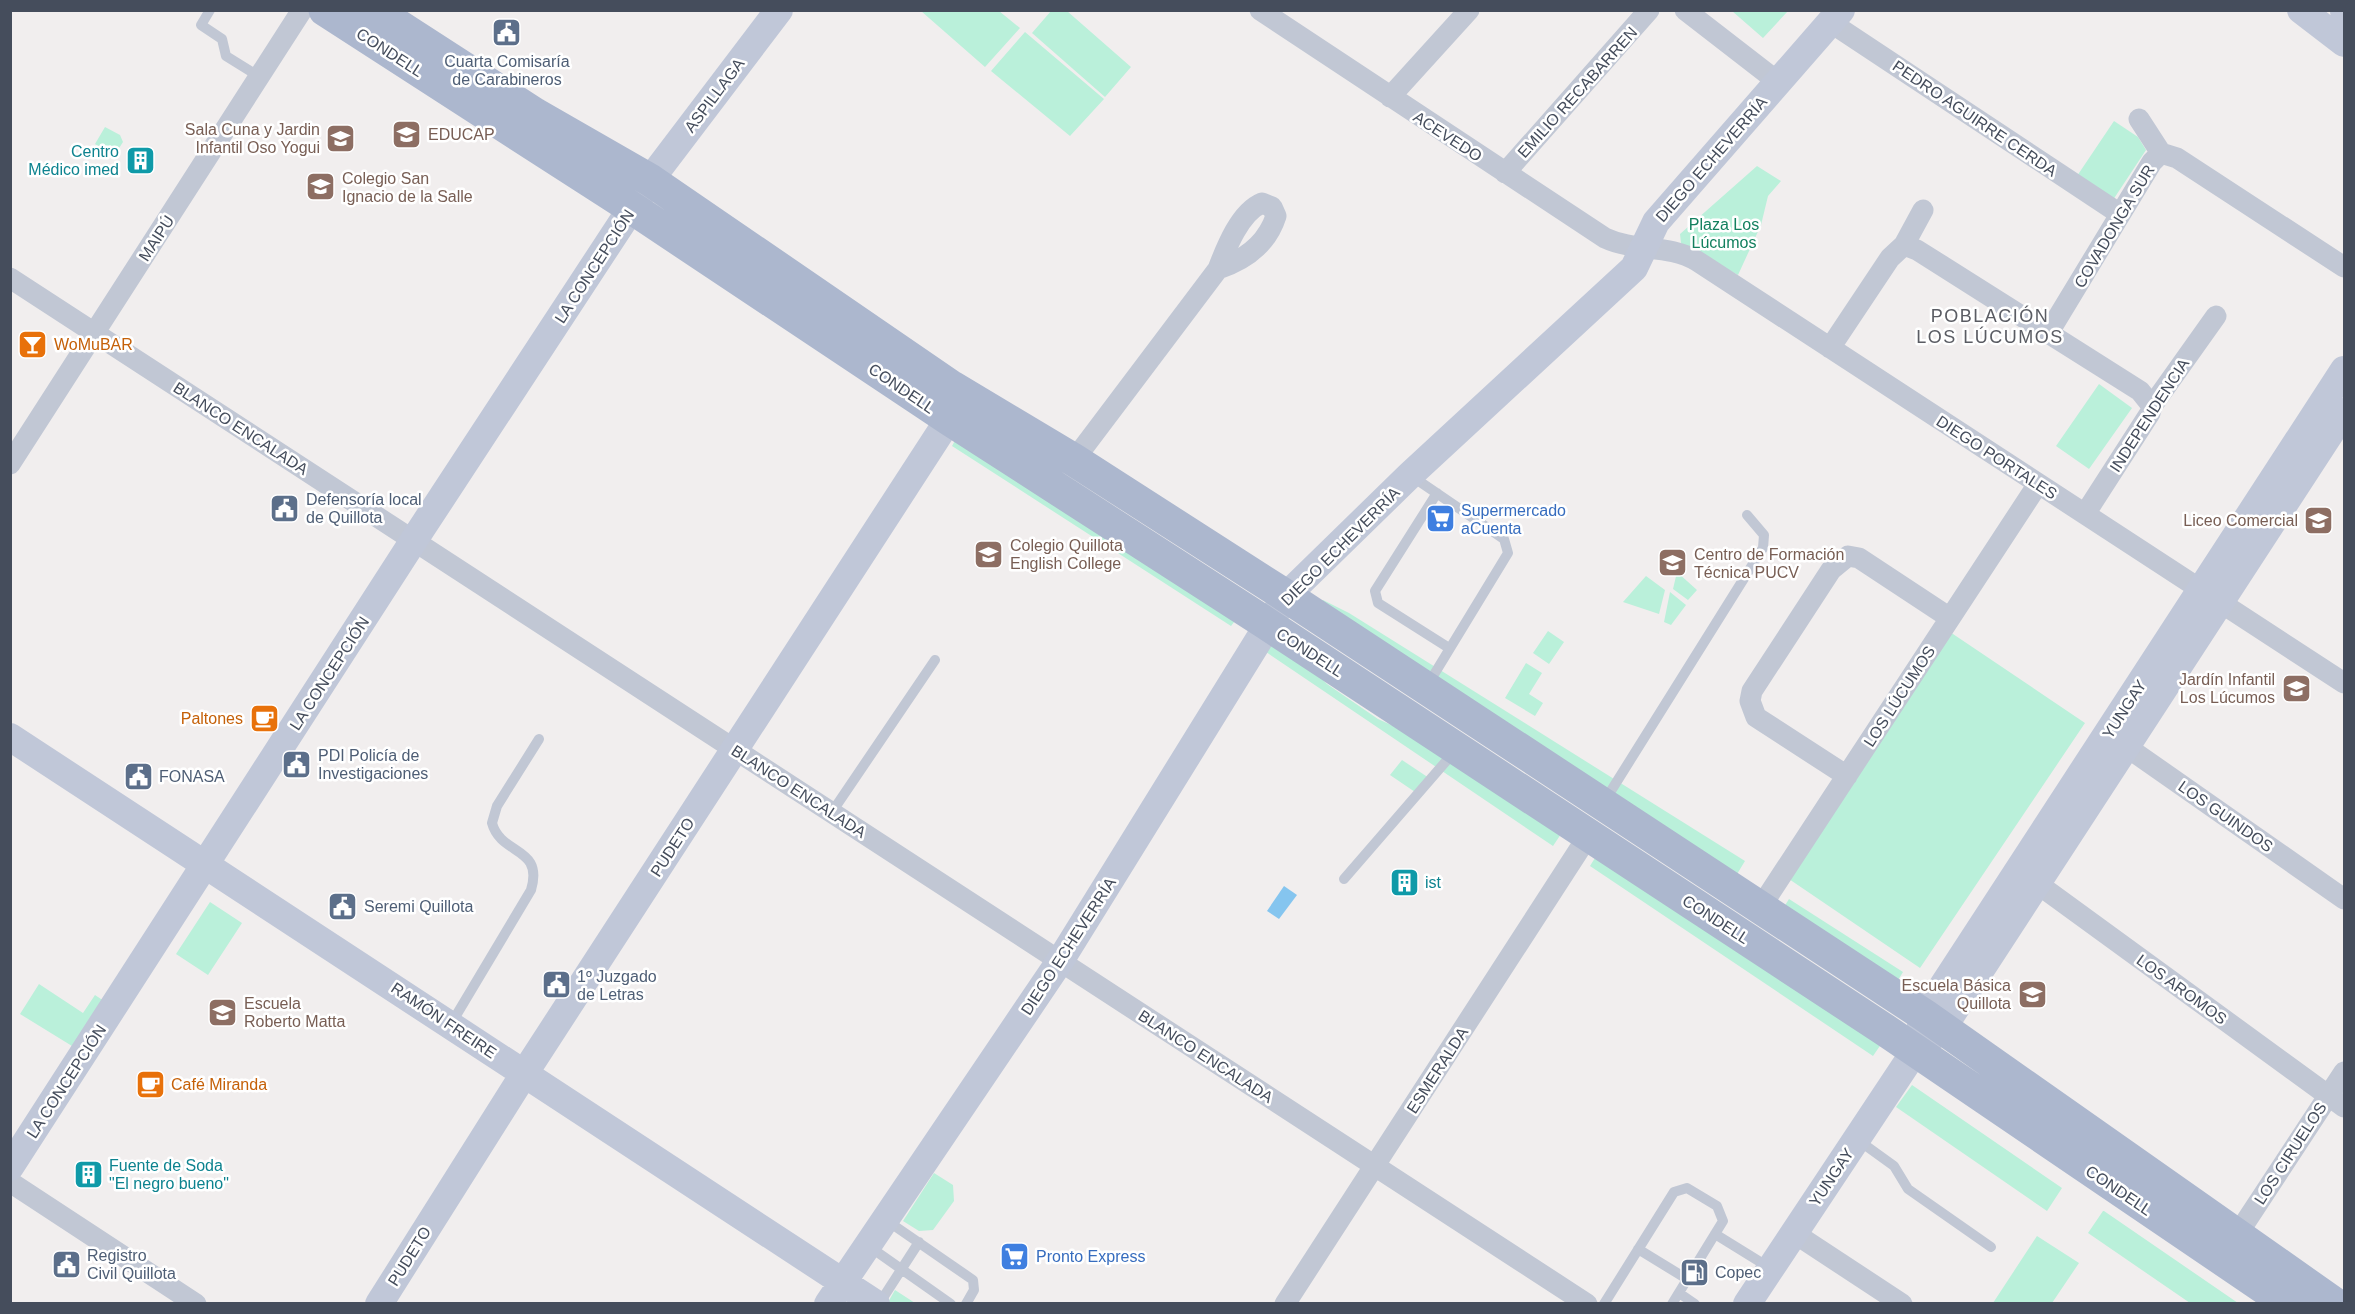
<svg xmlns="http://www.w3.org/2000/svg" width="2355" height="1314" font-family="Helvetica,sans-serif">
<rect width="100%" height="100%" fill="#f1eeee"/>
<path fill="#baf0da" d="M921,11H999L1020,28L985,67Z
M1051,11H1067L1131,67L1105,97L1032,33Z
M1732,11H1788L1763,38Z
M1025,32L1104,99L1070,136L991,71Z
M2114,121L2138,137L2146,150L2113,200L2077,176Z
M105,127L120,135L123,142L114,156L95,144Z
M1757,166L1781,181L1768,196L1761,225L1738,275L1685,246L1681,243L1680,234Z
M2099,384L2132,408L2089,469L2056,446Z
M958,435L1238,617L1231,626L952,446Z
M1677,572L1697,590L1688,600L1673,589Z
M1646,576L1665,590L1659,614L1623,602Z
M1670,592L1686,605L1671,625L1664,622Z
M1323,600L1349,613L1745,861L1734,879L1317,605Z
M1548,631L1564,642L1549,664L1533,653Z
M1950,632L2085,723L1920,968L1786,877Z
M1270,645L1302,659L1327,684L1378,719L1413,735L1563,831L1553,846L1266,652Z
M1526,663L1542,673L1529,694L1543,703L1535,716L1505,698Z
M1402,760L1429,778L1415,792L1390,775Z
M1598,853L1884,1040L1873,1056L1590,866Z
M1789,899L1903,972L1892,990L1779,915Z
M210,902L242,923L208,975L176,954Z
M39,984L83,1013L95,995L104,1001L72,1046L20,1014Z
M1912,1085L2062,1188L2047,1211L1896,1107Z
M934,1173L953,1185L954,1201L933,1230L919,1231L903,1221Z
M2103,1211H2104L2238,1303H2190L2088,1233Z
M2037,1236L2079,1263L2052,1303H1993Z
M895,1290L915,1303L887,1304Z"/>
<path fill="#85c5ef" d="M1284,886L1297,895L1279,919L1267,911Z"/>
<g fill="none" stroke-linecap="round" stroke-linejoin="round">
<path stroke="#c1c7d4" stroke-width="10" d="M210,10L201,25L222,39L226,56L260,77
M1410,475L1504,539L1508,553L1427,686
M1437,493L1375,591L1378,603L1449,648
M1604,802L1763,548L1764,535L1747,515
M832,812L935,660
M1344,879L1454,752
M451,1024L531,890C544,846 501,856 492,823L497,806L539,739
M1858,1140L1894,1166L1908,1189L1991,1247
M886,1220L973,1280L974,1290L966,1304
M1715,1234L1770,1268
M870,1247L951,1304
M1638,1249L1687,1279
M1679,1293L1695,1304
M879,1304L919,1242
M1604,1304L1674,1192L1687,1188L1717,1206L1723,1221L1672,1304"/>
<path stroke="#c1c7d4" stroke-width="21" d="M1260,10L1605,238C1635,252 1668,244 1697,261L2344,683
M1685,10L1778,82
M1830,22L2120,214
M1390,97L1469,10
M2139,119L2161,153L2177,158L2344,267
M1505,173L1649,10
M1904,245L1917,250L2140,391L2152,406
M10,278L1587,1304
M2049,332L2152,162L2161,153
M1830,348L1890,258L1904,245L1923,210
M1074,460L1218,269C1245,260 1267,244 1276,216L1272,207L1262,203C1240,212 1226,248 1218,269
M10,464L302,10
M2085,514L2150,413L2152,406L2216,316
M2114,738L2344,899
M1847,776L1756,717L1750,701L1752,691L1831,570L1848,556L1859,558L1950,618
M2027,876L2344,1107
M1760,908L2038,484
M10,1182L196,1304
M1794,1233L1902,1304
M2237,1235L2344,1072
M1285,1304L1588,836"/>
<path stroke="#c0c7d8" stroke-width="28" d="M2301,10L2344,43
M2344,10V11
M10,737L876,1304
M1918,1038L1924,1015L2344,370
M10,1167L414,540L650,180L779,10
M379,1304L524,1074L949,419L951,396
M828,1304L1060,961L1286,596L1410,475L1634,268L1656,222L1841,10
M1747,1304L1915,1051L1942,1029L2344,412"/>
<path stroke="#acb7ce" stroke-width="33" d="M325,10L632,208L949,419L1267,624L1885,1030L2288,1304
M374,10L535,114L650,180L952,387L1074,460L1286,596L1924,1015L2335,1304"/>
</g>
<defs>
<symbol id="civic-square" viewBox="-11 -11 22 22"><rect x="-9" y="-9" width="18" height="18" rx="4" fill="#5c6f8a" stroke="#fff"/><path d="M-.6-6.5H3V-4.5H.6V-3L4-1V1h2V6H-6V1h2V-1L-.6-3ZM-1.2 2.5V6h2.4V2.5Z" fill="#fff"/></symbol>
<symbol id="university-square" viewBox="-11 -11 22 22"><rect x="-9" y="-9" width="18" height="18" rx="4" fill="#8d6e63" stroke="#fff"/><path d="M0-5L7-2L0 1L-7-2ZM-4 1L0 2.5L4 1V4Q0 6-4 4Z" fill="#fff"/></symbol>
<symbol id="school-square" viewBox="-11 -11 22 22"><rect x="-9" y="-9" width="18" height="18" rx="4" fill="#8d6e63" stroke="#fff"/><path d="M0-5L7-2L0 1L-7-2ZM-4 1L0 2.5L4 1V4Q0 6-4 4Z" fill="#fff"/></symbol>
<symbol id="building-square" viewBox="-11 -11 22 22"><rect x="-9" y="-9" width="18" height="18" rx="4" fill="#0f9aa8" stroke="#fff"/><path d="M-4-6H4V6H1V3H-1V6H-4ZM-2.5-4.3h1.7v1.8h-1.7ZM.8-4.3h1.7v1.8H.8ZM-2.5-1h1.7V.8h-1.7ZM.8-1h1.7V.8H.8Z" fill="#fff"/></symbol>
<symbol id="bar-square" viewBox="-11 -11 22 22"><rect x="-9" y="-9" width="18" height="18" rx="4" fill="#e8710a" stroke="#fff"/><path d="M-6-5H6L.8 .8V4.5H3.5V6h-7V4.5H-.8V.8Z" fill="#fff"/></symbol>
<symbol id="supermarket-square" viewBox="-11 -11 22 22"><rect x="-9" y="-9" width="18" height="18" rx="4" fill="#3f7fe0" stroke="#fff"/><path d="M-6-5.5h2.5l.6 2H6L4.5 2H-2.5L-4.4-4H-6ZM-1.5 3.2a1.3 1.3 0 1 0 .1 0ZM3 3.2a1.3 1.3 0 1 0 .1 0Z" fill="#fff"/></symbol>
<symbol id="cafe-square" viewBox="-11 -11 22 22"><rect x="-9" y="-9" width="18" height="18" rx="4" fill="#e8710a" stroke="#fff"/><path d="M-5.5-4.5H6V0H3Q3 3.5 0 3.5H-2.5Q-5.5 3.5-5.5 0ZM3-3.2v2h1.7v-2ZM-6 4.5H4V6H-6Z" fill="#fff"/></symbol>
<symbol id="fuel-square" viewBox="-11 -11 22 22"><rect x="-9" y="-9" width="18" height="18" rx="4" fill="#5c6f8a" stroke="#fff"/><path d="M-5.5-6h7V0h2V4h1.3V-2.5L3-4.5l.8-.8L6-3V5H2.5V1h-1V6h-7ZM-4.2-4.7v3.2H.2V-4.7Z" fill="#fff"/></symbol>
</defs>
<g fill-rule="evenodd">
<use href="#civic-square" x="490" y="16" width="33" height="33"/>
<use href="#university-square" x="390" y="118" width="33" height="33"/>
<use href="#school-square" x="324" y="122" width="33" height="33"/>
<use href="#building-square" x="124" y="144" width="33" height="33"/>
<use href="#school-square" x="304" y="170" width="33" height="33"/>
<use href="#bar-square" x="16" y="328" width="33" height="33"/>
<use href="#civic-square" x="268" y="492" width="33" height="33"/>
<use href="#supermarket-square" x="1424" y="502" width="33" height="33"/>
<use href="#school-square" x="2302" y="504" width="33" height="33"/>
<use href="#school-square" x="972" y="538" width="33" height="33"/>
<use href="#university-square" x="1656" y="546" width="33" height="33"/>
<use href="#school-square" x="2280" y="672" width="33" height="33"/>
<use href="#cafe-square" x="248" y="702" width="33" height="33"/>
<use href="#civic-square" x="280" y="748" width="33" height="33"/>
<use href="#civic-square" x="122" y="760" width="33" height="33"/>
<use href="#building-square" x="1388" y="866" width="33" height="33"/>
<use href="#civic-square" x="326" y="890" width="33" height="33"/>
<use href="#civic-square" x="540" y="968" width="33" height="33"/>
<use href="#school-square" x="2016" y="978" width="33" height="33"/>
<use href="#school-square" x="206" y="996" width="33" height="33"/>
<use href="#cafe-square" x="134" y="1068" width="33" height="33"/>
<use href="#building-square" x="72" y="1158" width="33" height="33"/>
<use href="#supermarket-square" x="998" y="1240" width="33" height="33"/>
<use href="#civic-square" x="50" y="1248" width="33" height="33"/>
<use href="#fuel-square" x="1678" y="1256" width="33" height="33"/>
</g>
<g text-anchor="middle" stroke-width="5" stroke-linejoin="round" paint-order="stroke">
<g font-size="16" fill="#454d5c" stroke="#fff">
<text transform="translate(390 52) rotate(33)" y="6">CONDELL</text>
<text transform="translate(1577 92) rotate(-48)" y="6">EMILIO RECABARREN</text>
<text transform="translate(714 95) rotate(-53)" y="6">ASPILLAGA</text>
<text transform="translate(1975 118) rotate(34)" y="6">PEDRO AGUIRRE CERDA</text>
<text transform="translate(1448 136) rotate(33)" y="6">ACEVEDO</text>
<text transform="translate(1711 159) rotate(-49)" y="6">DIEGO ECHEVERRÍA</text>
<text transform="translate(2114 226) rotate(-59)" y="6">COVADONGA SUR</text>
<text transform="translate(156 238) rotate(-57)" y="6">MAIPÚ</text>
<text transform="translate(594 266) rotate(-57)" y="6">LA CONCEPCIÓN</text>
<text transform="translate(902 388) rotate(34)" y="6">CONDELL</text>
<text transform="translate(2149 415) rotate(-57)" y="6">INDEPENDENCIA</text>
<text transform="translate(241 428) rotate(33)" y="6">BLANCO ENCALADA</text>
<text transform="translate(1997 457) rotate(33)" y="6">DIEGO PORTALES</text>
<text transform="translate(1340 546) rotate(-45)" y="6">DIEGO ECHEVERRÍA</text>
<text transform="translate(1310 652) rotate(33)" y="6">CONDELL</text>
<text transform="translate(329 673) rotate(-57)" y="6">LA CONCEPCIÓN</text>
<text transform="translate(1899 696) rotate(-57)" y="6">LOS LÚCUMOS</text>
<text transform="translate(2124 709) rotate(-57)" y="6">YUNGAY</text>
<text transform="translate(799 791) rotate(33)" y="6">BLANCO ENCALADA</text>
<text transform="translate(2226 816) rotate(35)" y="6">LOS GUINDOS</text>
<text transform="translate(672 847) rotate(-57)" y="6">PUDETO</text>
<text transform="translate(1716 919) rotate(33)" y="6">CONDELL</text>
<text transform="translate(1068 946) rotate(-57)" y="6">DIEGO ECHEVERRÍA</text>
<text transform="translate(2182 989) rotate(36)" y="6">LOS AROMOS</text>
<text transform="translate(444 1020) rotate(34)" y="6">RAMÓN FREIRE</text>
<text transform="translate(1206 1056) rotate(33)" y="6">BLANCO ENCALADA</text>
<text transform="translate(1437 1070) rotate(-57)" y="6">ESMERALDA</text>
<text transform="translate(66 1081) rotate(-57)" y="6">LA CONCEPCIÓN</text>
<text transform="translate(2290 1153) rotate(-57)" y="6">LOS CIRUELOS</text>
<text transform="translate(1831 1177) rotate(-56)" y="6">YUNGAY</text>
<text transform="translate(2119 1190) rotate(34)" y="6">CONDELL</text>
<text transform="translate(409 1256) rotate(-58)" y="6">PUDETO</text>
</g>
<g font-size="16" fill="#4e5e75" stroke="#fff" text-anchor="start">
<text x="507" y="67" text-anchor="middle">Cuarta Comisaría<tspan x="507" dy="18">de Carabineros</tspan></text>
<text x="306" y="505">Defensoría local<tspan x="306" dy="18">de Quillota</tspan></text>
<text x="318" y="761">PDI Policía de<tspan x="318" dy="18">Investigaciones</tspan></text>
<text x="159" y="782">FONASA</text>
<text x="364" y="912">Seremi Quillota</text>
<text x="577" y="982">1º Juzgado<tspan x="577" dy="18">de Letras</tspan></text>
<text x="87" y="1261">Registro<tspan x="87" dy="18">Civil Quillota</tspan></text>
<text x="1715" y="1278">Copec</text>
</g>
<g font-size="16" fill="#785e54" stroke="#fff" text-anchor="start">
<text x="320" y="135" text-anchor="end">Sala Cuna y Jardin<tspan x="320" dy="18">Infantil Oso Yogui</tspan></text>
<text x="428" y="140">EDUCAP</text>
<text x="342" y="184">Colegio San<tspan x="342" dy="18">Ignacio de la Salle</tspan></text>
<text x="2298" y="526" text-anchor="end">Liceo Comercial</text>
<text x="1010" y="551">Colegio Quillota<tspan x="1010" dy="18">English College</tspan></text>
<text x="1694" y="560">Centro de Formación<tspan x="1694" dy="18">Técnica PUCV</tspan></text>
<text x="2275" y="685" text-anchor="end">Jardín Infantil<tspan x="2275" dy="18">Los Lúcumos</tspan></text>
<text x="2011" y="991" text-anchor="end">Escuela Básica<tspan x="2011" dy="18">Quillota</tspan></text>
<text x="244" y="1009">Escuela<tspan x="244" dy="18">Roberto Matta</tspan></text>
</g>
<g font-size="16" fill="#0d838f" stroke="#fff" text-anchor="start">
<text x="119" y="157" text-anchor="end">Centro<tspan x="119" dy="18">Médico imed</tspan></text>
<text x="1425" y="888">ist</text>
<text x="109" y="1171">Fuente de Soda<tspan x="109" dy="18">"El negro bueno"</tspan></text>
</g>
<g font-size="16" fill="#13805f" stroke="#fff">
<text x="1724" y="230">Plaza Los<tspan x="1724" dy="18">Lúcumos</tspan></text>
</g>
<g font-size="16" fill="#c56008" stroke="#fff" text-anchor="start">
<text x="54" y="350">WoMuBAR</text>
<text x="243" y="724" text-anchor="end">Paltones</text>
<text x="171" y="1090">Café Miranda</text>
</g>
<g font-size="16" fill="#366cbe" stroke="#fff" text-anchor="start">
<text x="1461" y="516">Supermercado<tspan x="1461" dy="18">aCuenta</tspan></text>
<text x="1036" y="1262">Pronto Express</text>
</g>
<g font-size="18" letter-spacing="1.5" fill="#5a5c63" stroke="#fff">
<text x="1990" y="322">POBLACIÓN<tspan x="1990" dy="21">LOS LÚCUMOS</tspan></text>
</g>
</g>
<rect width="2355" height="1314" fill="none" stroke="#454d5c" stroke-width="24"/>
</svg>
